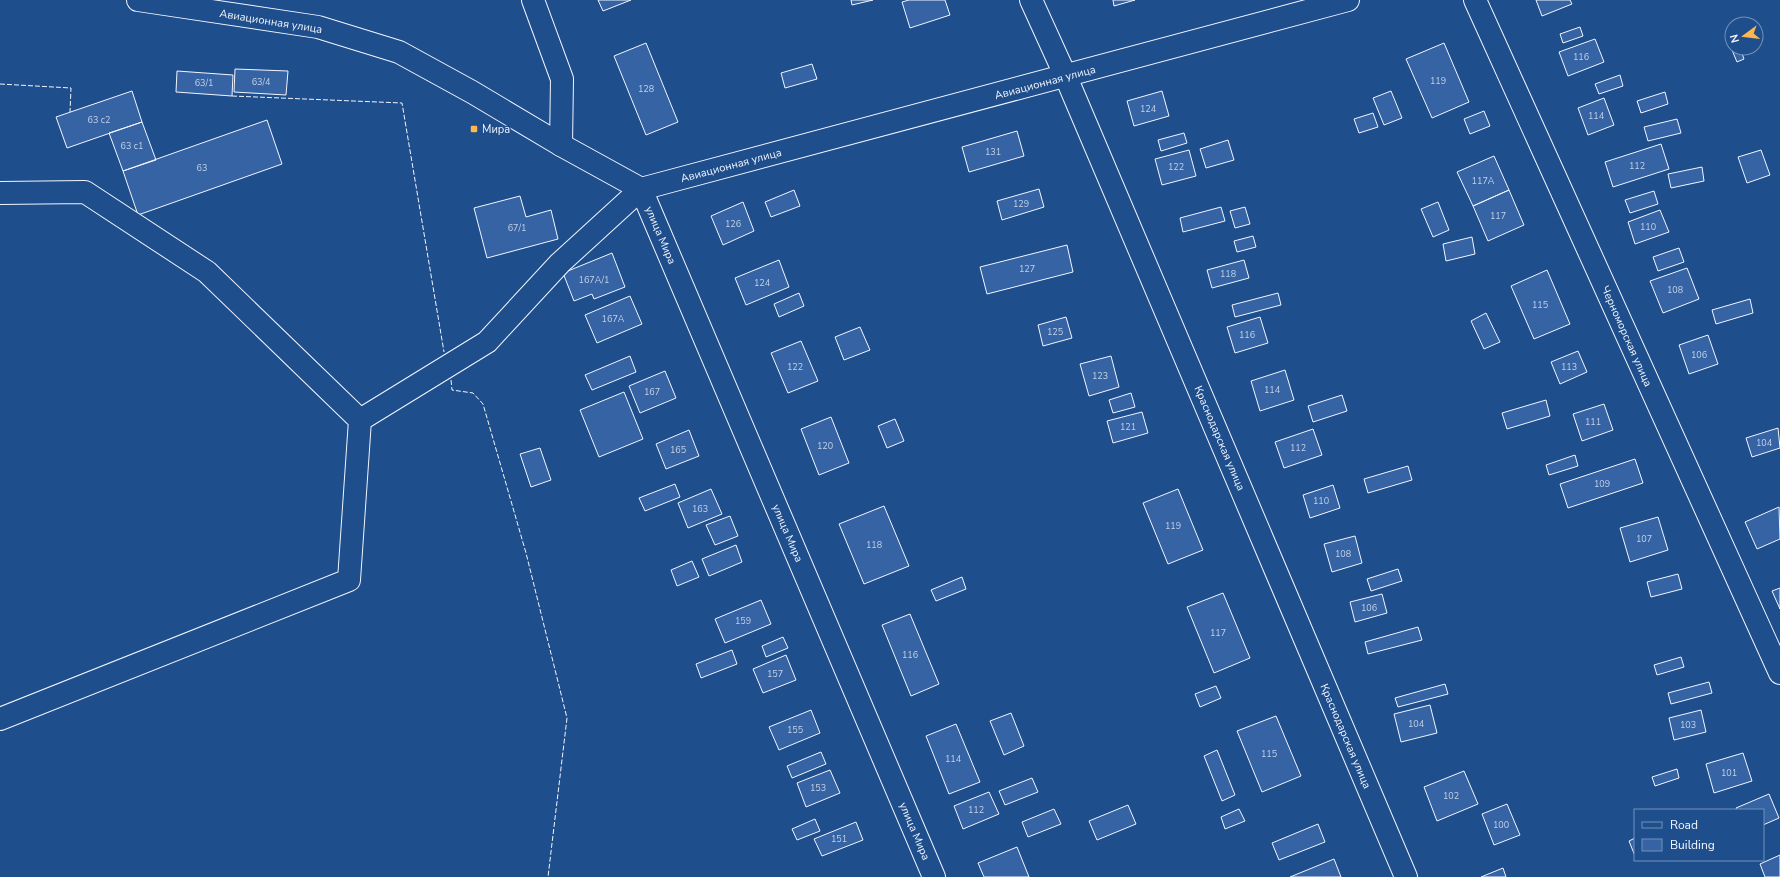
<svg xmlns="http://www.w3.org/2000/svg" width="1780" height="877" font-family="'Nunito Sans',sans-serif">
<rect width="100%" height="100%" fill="#1f4e8c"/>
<path fill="#3563a3" stroke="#f2f6ff" d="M598,0H631L603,11Z
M851,0H873L852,5Z
M909,0H945L950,15L910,28L902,2Z
M1113,0H1135L1114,6Z
M1536,0H1570L1572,4L1542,16Z
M1580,27L1583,36L1563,43L1560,34Z
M1732,36V48H1740L1744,59L1737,62L1727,38Z
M1595,39L1604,62L1568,76L1559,52Z
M646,43L678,122L646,135L614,56Z
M1444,43L1469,102L1432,118L1406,59Z
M812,64L817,79L785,88L781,73Z
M235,69L288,71L286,95L234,92Z
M177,71L233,75L232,96L176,92Z
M1620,75L1623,86L1599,94L1595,84Z
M132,91L142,122L67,148L56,117Z
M1162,91L1169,116L1134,126L1127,101Z
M1391,91L1402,118L1384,125L1373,98Z
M1665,92L1668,104L1641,113L1637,101Z
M1604,98L1614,125L1588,135L1578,108Z
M1484,111L1490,126L1470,134L1464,119Z
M1373,113L1378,127L1359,133L1354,119Z
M1677,119L1681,133L1648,141L1644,127Z
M267,120L282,164L138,215L123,171Z
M142,122L156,160L123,171L109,133Z
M1017,131L1024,156L969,172L962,147Z
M1184,133L1187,143L1161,151L1158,140Z
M1228,140L1234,160L1206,168L1200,149Z
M1661,144L1669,169L1613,187L1605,162Z
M1189,150L1196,176L1162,185L1155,159Z
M1761,150L1770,175L1747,183L1738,157Z
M1494,156L1509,190L1473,206L1457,172Z
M1702,167L1704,181L1671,188L1668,174Z
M1039,189L1044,207L1002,220L997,201Z
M794,190L800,206L771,217L765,202Z
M1509,190L1524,225L1488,241L1473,206Z
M1654,191L1658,204L1630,213L1625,200Z
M520,196L526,217L551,210L558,239L487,258L474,208Z
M743,202L754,231L723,245L711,216Z
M1438,202L1449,230L1433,237L1421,209Z
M1221,207L1225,221L1183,232L1180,218Z
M1245,207L1250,224L1235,228L1230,211Z
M1660,210L1669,232L1635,244L1628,222Z
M1253,236L1256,247L1237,252L1234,241Z
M1472,237L1475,254L1446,261L1443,244Z
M1067,245L1073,272L987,294L980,267Z
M1679,248L1684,262L1658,271L1653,257Z
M612,253L625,287L594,299L592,294L574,301L563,273Z
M779,260L789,287L746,305L735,278Z
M1244,260L1249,278L1212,288L1207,270Z
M1687,268L1699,299L1663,313L1650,281Z
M1547,270L1570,324L1534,339L1511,286Z
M799,293L804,306L779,317L774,304Z
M1278,293L1281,305L1235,317L1232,305Z
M630,296L642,324L597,343L585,315Z
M1750,299L1753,313L1716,324L1712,310Z
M1486,313L1500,342L1484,349L1471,321Z
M1066,317L1072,338L1043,346L1038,325Z
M1260,317L1268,343L1235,353L1227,327Z
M860,327L870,350L844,360L835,337Z
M1708,335L1718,364L1689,374L1679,345Z
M801,341L818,381L788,393L771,353Z
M1578,351L1587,372L1560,384L1551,362Z
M630,356L636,372L592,390L585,375Z
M1111,356L1119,387L1089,396L1080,364Z
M1285,370L1294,400L1260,411L1251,381Z
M665,371L676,398L640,413L629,386Z
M624,392L643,439L599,457L580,410Z
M1131,393L1135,407L1113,413L1109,400Z
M1342,395L1347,411L1313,422L1308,406Z
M1546,400L1550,416L1507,429L1502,413Z
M1604,404L1613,430L1582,441L1573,414Z
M1142,412L1148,433L1113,443L1107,421Z
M831,417L849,463L819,475L801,429Z
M895,419L904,441L887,448L878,426Z
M1778,428L1780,448L1752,457L1746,438Z
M1313,429L1322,455L1284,468L1275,442Z
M689,430L699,456L666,469L656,444Z
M540,448L551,480L531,487L520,454Z
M1575,455L1578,466L1549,475L1546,465Z
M1635,459L1643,483L1568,508L1560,484Z
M1408,466L1412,480L1368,493L1364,479Z
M675,484L680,497L645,511L639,498Z
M1333,485L1340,508L1310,518L1303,495Z
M711,489L722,514L688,528L678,503Z
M1178,489L1203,550L1168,564L1143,503Z
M884,506L909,566L864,584L839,524Z
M1779,507L1780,539L1757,549L1745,522Z
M730,516L738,536L715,545L706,525Z
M1658,517L1668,550L1630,562L1620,528Z
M1355,536L1362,563L1332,572L1324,544Z
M736,545L742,562L709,576L702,559Z
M692,561L699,577L677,586L671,570Z
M1398,569L1402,581L1371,591L1367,579Z
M1678,574L1682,589L1651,597L1647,582Z
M962,577L966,589L936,601L931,590Z
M1780,588V609L1772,591Z
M1223,593L1250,658L1214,673L1187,607Z
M1382,594L1387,613L1355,622L1350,602Z
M761,600L771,624L725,643L715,619Z
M910,614L939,684L911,696L882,625Z
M1418,627L1422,640L1368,654L1365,642Z
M783,637L788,648L766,657L762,646Z
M732,650L737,664L701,678L696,664Z
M786,655L796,680L763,693L753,669Z
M1681,657L1684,667L1657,675L1654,665Z
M1709,682L1712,693L1671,704L1668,693Z
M1445,684L1448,694L1398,707L1395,698Z
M1216,686L1221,698L1200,707L1195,694Z
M1430,705L1437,733L1401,742L1394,714Z
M811,710L820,733L779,750L769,727Z
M1701,710L1706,732L1674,740L1669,718Z
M1011,713L1024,746L1004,755L990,721Z
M1276,716L1301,776L1262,792L1237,731Z
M956,724L980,782L949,794L926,736Z
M1217,750L1235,795L1222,801L1204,756Z
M821,752L826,764L792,778L787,766Z
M1743,753L1752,781L1714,793L1706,764Z
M1677,769L1679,778L1655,786L1652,777Z
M830,770L840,793L806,807L797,783Z
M1464,771L1478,804L1437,821L1424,787Z
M1032,778L1038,792L1005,805L999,791Z
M989,792L999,814L963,829L954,806Z
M1769,794L1779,818L1763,825V810H1737L1736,808Z
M1507,804L1520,835L1494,845L1482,814Z
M1128,805L1136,824L1097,840L1089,821Z
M1054,809L1061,824L1028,837L1022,822Z
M1239,809L1245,821L1225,829L1221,817Z
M815,819L820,831L797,840L792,829Z
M856,822L863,840L822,856L814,839Z
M1318,824L1325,842L1279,860L1272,843Z
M1635,838V856L1629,841Z
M1017,847L1029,877H984L978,863Z
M1780,855V877H1765L1760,864Z
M1334,859L1341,877H1290Z
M1503,868L1506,877H1481Z"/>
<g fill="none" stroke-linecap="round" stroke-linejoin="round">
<defs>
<path id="minor" d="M533,0L562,79L561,145
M1031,0L1066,77L1406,877
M1475,0L1780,673
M0,193L85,192L207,272L360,420L349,580L0,719
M360,420L487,342L560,263L641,189"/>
<path id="major" d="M138,0L318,27L399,52L472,92L561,145L641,189L1348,0
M641,189L934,877"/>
</defs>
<use href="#minor" stroke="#f2f6ff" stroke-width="24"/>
<use href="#major" stroke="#f2f6ff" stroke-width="24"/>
<use href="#minor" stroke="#1f4e8c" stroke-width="22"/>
<use href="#major" stroke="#1f4e8c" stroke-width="22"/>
<path stroke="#f2f6ff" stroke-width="1" stroke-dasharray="5 2" stroke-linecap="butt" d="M0,84L71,88L70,112
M232,96L402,103L444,352
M451,380L452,390L473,393L483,404L526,553L567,718L548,877"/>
</g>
<rect fill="#ffb74d" stroke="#1f4e8c" stroke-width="1.5" x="470" y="125" width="8" height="8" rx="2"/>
<g text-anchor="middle" stroke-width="3" stroke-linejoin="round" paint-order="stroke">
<g font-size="9" fill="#c3d1e8">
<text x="1581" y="60">116</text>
<text x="1438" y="84">119</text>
<text x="261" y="85">63/4</text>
<text x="204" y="86">63/1</text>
<text x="646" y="92">128</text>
<text x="1148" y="112">124</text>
<text x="1596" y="119">114</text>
<text x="99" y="123">63 с2</text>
<text x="132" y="149">63 с1</text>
<text x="993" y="155">131</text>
<text x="1637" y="169">112</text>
<text x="1176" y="170">122</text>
<text x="202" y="171">63</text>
<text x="1483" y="184">117А</text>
<text x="1021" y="207">129</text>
<text x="1498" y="219">117</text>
<text x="733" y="227">126</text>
<text x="1648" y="230">110</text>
<text x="517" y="231">67/1</text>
<text x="1027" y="272">127</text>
<text x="1228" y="277">118</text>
<text x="594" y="283">167А/1</text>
<text x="762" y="286">124</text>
<text x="1675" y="293">108</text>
<text x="1540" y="308">115</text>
<text x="613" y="322">167А</text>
<text x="1055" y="335">125</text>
<text x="1247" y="338">116</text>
<text x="1699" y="358">106</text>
<text x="795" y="370">122</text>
<text x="1569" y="370">113</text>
<text x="1100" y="379">123</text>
<text x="1272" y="393">114</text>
<text x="652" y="395">167</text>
<text x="1593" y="425">111</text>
<text x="1128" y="430">121</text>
<text x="1764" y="446">104</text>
<text x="825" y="449">120</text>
<text x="1298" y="451">112</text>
<text x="678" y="453">165</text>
<text x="1602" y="487">109</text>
<text x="1321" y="504">110</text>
<text x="700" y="512">163</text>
<text x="1173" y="529">119</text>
<text x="1644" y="542">107</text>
<text x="874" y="548">118</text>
<text x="1343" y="557">108</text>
<text x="1369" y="611">106</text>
<text x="743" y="624">159</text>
<text x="1218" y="636">117</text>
<text x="910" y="658">116</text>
<text x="775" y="677">157</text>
<text x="1416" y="727">104</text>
<text x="1688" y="728">103</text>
<text x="795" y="733">155</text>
<text x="1269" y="757">115</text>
<text x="953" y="762">114</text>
<text x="1729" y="776">101</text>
<text x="818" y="791">153</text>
<text x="1451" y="799">102</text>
<text x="976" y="813">112</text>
<text x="1501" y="828">100</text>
<text x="839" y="842">151</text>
</g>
<g font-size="11" fill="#f2f6ff" stroke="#1f4e8c">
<text transform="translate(271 21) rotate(9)" y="4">Авиационная улица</text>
<text transform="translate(1045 82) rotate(-15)" y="4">Авиационная улица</text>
<text transform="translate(731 165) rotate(-15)" y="4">Авиационная улица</text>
<text transform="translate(661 235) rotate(67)" y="4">улица Мира</text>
<text transform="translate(1627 336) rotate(66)" y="4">Черноморская улица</text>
<text transform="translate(1220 438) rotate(67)" y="4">Краснодарская улица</text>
<text transform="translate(788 533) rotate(67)" y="4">улица Мира</text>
<text transform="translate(1346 736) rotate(67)" y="4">Краснодарская улица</text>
<text transform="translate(915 831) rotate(67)" y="4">улица Мира</text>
</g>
<g font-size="11" fill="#f2f6ff" stroke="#1f4e8c" text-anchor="start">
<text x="482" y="133">Мира</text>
</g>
</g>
<rect x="1634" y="809" width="130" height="52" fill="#1f4e8c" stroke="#7391ba"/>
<rect x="1642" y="822" width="20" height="6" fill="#1f4e8c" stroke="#7391ba"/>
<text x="1670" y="829" font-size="12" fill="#f2f6ff">Road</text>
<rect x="1642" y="839" width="20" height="12" fill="#3563a3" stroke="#7391ba"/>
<text x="1670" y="849" font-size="12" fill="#f2f6ff">Building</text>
<g transform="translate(1744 36) rotate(255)"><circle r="19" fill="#1f4e8c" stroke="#7391ba"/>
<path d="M0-3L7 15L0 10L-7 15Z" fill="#ffb74d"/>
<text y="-6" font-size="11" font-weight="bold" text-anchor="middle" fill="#f2f6ff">N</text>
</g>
</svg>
